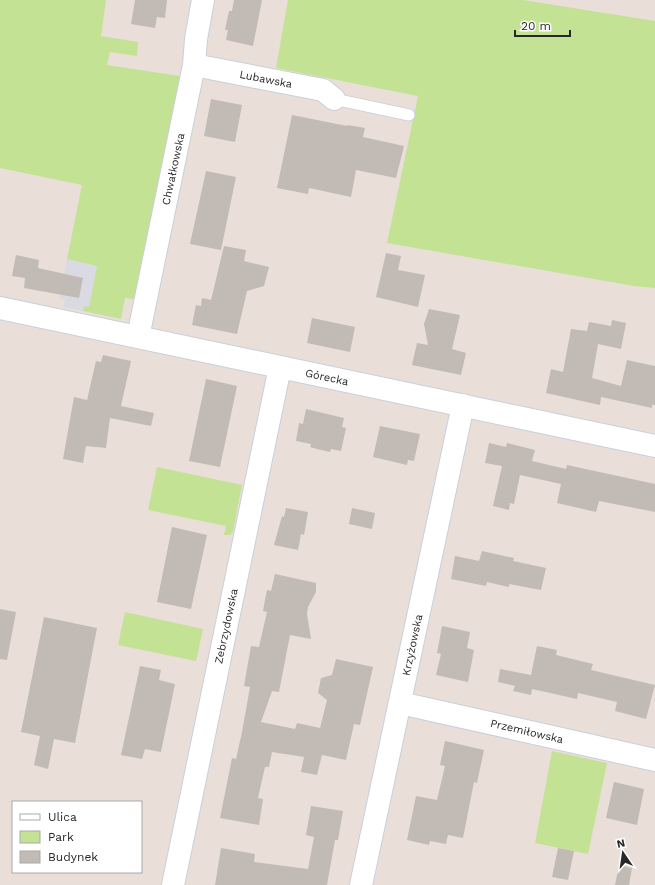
<svg xmlns="http://www.w3.org/2000/svg" width="655" height="885" font-family="'Work Sans',sans-serif">
<rect width="100%" height="100%" fill="#eaded9"/>
<path fill="#dadae2" d="M67,259L97,266L89,307L84,306L83,311L63,307L65,300L59,298Z"/>
<path fill="#c3e294" d="M0,0H106L101,36L138,42L137,56L110,52L107,65L186,77L139,300L125,298L121,319L83,311L84,306L89,307L97,266L67,259L82,185L0,168Z
M288,0H523L655,21V288L634,286L387,243L418,96L276,68Z
M157,467L242,485L233,531L230,535H224L226,526L148,510Z
M125,612L203,629L196,661L118,645Z
M552,751L607,763L588,854L535,843Z"/>
<path fill="#c2bab5" d="M135,0H167L165,18L157,17L155,28L131,24Z
M234,0H262L253,46L226,40L228,30H225L229,11H232Z
M211,99L242,105L235,142L204,136Z
M292,115L347,126V125L365,128L363,137L404,146L396,178L356,170L351,197L309,188L308,194L277,188Z
M206,171L236,177L221,250L190,244Z
M224,246L246,250L244,261L269,267L264,286L247,291L237,334L192,325L196,305L201,306L202,298L211,300Z
M386,253L401,256L398,270L425,275L418,307L376,297Z
M16,255L39,260L38,268L83,278L79,298L24,288L25,278L12,276Z
M429,309L460,315L452,349L466,353L461,375L412,365L417,343L428,345L424,324Z
M312,318L355,327L350,352L307,343Z
M612,320L626,323L621,349L598,344L592,378L621,386L627,360L655,366V405H652V408L601,397L600,405L546,393L551,369L563,372L571,329L587,331L589,322L611,326Z
M103,355L131,361L121,406L154,413L151,426L110,418L106,448L86,446L83,463L63,459L74,397L87,400L96,361L101,362Z
M206,379L237,386L220,467L189,461Z
M306,409L344,418L342,427L346,428L341,451L331,449L330,452L317,449L310,447L311,444L296,441L299,423L303,424Z
M380,426L420,434L414,461L408,460L407,465L373,457Z
M489,443L506,447L507,443L535,450L532,461L566,469L567,465L655,484V512L599,501L596,512L557,503L561,484L520,475L514,504L510,503L509,510L493,506L502,466L485,463Z
M286,508L308,512L304,535L301,534L298,550L274,545L282,516L284,517Z
M352,508L375,513L372,529L349,524Z
M172,527L207,535L191,609L157,602Z
M482,551L514,558L513,561L546,568L541,590L509,584V587L487,582L486,586L451,579L455,556L479,561Z
M275,574L316,583V592L308,607L307,614L311,639L290,635L279,692L272,691L261,722L295,729L297,723L320,728L327,700L318,693L321,678L332,675L336,659L373,667L360,725L354,724L346,760L322,755L317,775L301,772L304,757L272,752L269,767H265L258,798L263,799L259,825L220,818L232,758L236,759L242,732L250,687L244,686L251,646L259,647L267,612L263,611L265,600L267,590L271,591Z
M0,609L16,612L7,660L0,659Z
M44,617L97,628L75,743L54,739L48,769L34,765L40,736L21,732Z
M442,626L470,632L467,648L474,650L468,682L436,675L441,654L437,653Z
M537,646L557,650L556,655L593,664L591,670L655,685L646,719L615,711L617,702L578,693L577,699L532,689L531,695L513,691L515,686L498,682L500,669L531,675Z
M140,666L161,670L159,680L175,684L161,752L145,749L142,759L121,755Z
M445,741L484,750L477,783L474,782L463,838L448,835L446,844L430,841L429,845L407,840L416,796L437,800L445,766L440,765Z
M614,782L644,789L637,825L606,818Z
M311,806L343,811L338,840H335L327,885H215L221,848L255,854L254,862L308,869L314,837L306,835Z
M558,848L574,851L568,880L552,877Z
M619,865L632,868L629,885H615Z"/>
<g fill="none" stroke-linecap="round" stroke-linejoin="round">
<defs>
<path id="service" d="M334,99L409,115"/>
<path id="minor" d="M194,65L323,90L334,99
M0,308L655,446
M138,337L194,65L196,39L203,0
M400,703L655,760
M173,885L280,367
M361,885L463,405"/>
</defs>
<use href="#service" stroke="#c7d0da" stroke-width="13"/>
<use href="#minor" stroke="#c7d0da" stroke-width="24"/>
<use href="#service" stroke="#fff" stroke-width="11"/>
<use href="#minor" stroke="#fff" stroke-width="22"/>
</g>
<g text-anchor="middle" stroke-width="3" stroke-linejoin="round" paint-order="stroke">
<g font-size="11" fill="#282828" stroke="#fff">
<text transform="translate(266 79) rotate(11)" y="4">Lubawska</text>
<text transform="translate(173 169) rotate(-78)" y="4">Chwałkowska</text>
<text transform="translate(327 377) rotate(12)" y="4">Górecka</text>
<text transform="translate(226 626) rotate(-78)" y="4">Zebrzydowska</text>
<text transform="translate(412 645) rotate(-78)" y="4">Krzyżowska</text>
<text transform="translate(527 731) rotate(13)" y="4">Przemiłowska</text>
</g>
</g>
<rect x="12" y="801" width="130" height="72" fill="#ffffff" stroke="#a9a9a9"/>
<rect x="20" y="814" width="20" height="6" fill="#ffffff" stroke="#a9a9a9"/>
<text x="48" y="821" font-size="12" fill="#282828">Ulica</text>
<rect x="20" y="831" width="20" height="12" fill="#c3e294" stroke="#a9a9a9"/>
<text x="48" y="841" font-size="12" fill="#282828">Park</text>
<rect x="20" y="851" width="20" height="12" fill="#c2bab5" stroke="#a9a9a9"/>
<text x="48" y="861" font-size="12" fill="#282828">Budynek</text>
<g transform="translate(623 853) rotate(347)" stroke="#ffffff" stroke-width="3" paint-order="stroke">
<path d="M0-3L7 15L0 10L-7 15Z" fill="#282828"/>
<text y="-6" font-size="11" font-weight="bold" text-anchor="middle" fill="#282828">N</text>
</g>
<path d="M515 30v6h55v-6" fill="none" stroke="#282828" stroke-width="2"/>
<text x="521" y="30" font-size="12" fill="#282828" stroke="#ffffff" stroke-width="3" paint-order="stroke">20 m</text>
</svg>
